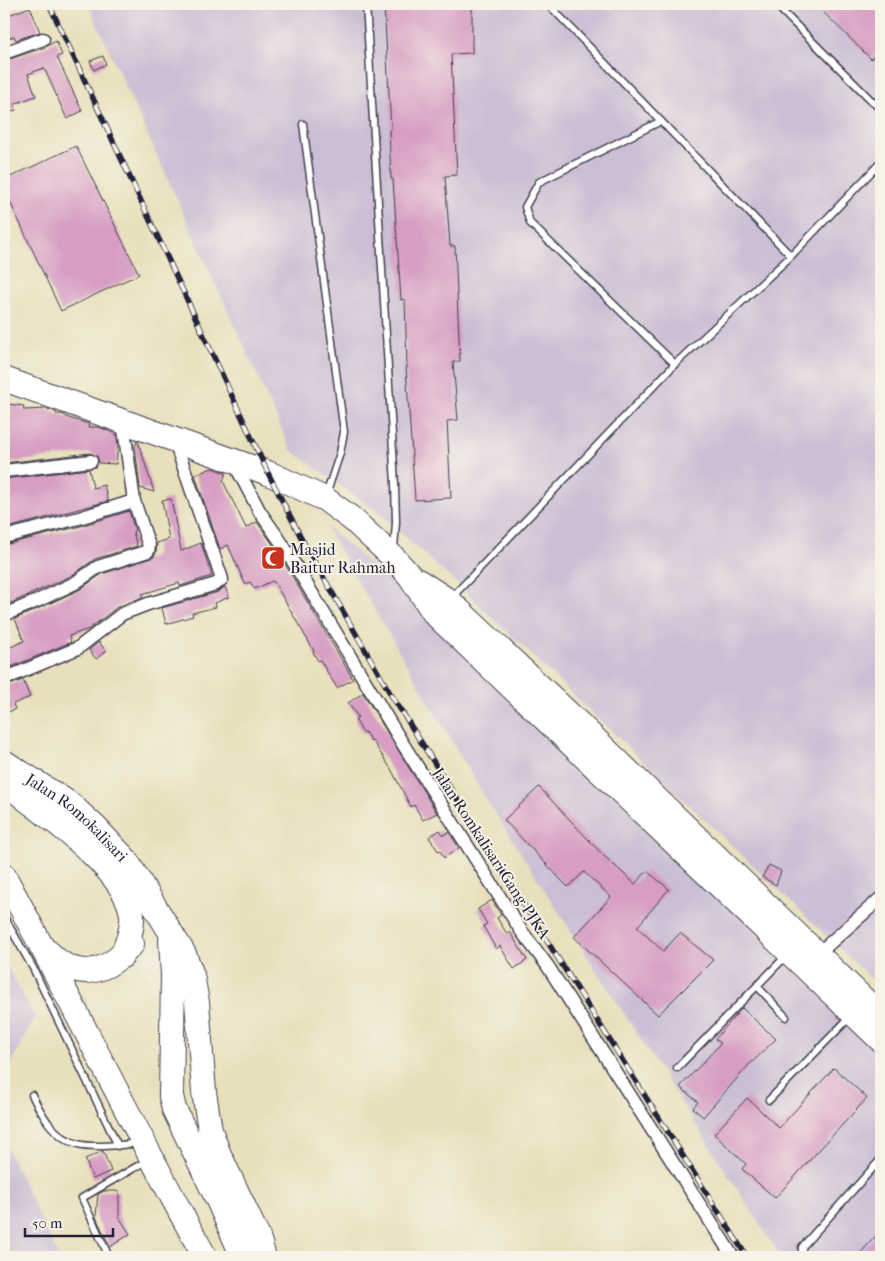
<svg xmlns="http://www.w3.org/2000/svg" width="885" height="1261" font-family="'IM FELL French Canon',serif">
<rect width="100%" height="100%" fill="#f7f3e8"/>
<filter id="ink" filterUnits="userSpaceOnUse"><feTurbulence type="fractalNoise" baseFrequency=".02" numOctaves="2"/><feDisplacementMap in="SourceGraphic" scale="10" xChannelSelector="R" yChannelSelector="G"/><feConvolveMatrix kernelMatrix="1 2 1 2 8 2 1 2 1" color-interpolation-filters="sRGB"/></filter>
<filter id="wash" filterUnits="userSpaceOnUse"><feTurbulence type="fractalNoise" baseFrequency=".0096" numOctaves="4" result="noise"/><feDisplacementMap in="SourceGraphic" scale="20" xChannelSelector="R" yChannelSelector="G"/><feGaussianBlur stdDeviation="1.12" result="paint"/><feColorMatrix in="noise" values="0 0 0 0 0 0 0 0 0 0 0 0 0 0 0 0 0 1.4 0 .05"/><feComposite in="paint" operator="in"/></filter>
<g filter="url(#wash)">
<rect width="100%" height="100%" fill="#e8e0bb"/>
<path fill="#ccbed4" d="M88,4H881V988L457,584L380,514L291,450Z
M325,525L411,600L881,1051V1257H781L484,796Z
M4,961L35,1017L4,1076Z
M4,1142L59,1257H4Z"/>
<g id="blocks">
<path fill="#d79dc3" d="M384,4H472V53L451,54L457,175L445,176L450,246H455L460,361L453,362L458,420L447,421L451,498L415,500L406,368H407L405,299L401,300L393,179H391L389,130L391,129Z
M815,4H881V48L871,59Z
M30,7L40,32L16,40L14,36L4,40V21L8,20L6,16Z
M56,41L62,55L57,57L82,111L67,119L44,68L28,74L36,96L14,104L16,110L4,114V61L46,47Z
M103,56L106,64L94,70L90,61Z
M76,146L139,274L61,311L4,189V180Z
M7,404L24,406L23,410L48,409L56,412V414H62L69,418L89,424L88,427H99L116,434L118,444L116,464L99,463L97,456L90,453L4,463V426Z
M137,441H138L154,492L140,488L135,446Z
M212,468L226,473L223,481L246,528L257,522L276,549L353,679L337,688L320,660L318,661L313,652L314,651L274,582L272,581L255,589L250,582L245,584L228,545L220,549L195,475Z
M89,469L93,488L104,485L108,501L4,529V479Z
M171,499L181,551L201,543L212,576L180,586L179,583L142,594L143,597L117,607L89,629L69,636L71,642L4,670V650L24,641L15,619L79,590L102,574L154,557L156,553L157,543L169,539L162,500Z
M129,511L135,531L133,532L137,546L95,559L71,576L4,606V545L81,526Z
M225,587L229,597L215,603L216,607L192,613L193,616L166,624L162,608L218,592Z
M99,642L106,651L96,659L89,650Z
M23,680L30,697L13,704L15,709L4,714V687Z
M363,693L437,813L423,820L414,805L411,807L391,769L372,740L371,741L365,732L363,733L355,719L358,717L348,703Z
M539,787L603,855L635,884L647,871L669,889L637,927L663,951L680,933L713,960L658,1015L574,937L611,897L584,872L568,887L504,820Z
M440,830L443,835L449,832L459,848L444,858L440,850L438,851L429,837Z
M769,865L781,871L776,885L762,877Z
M492,900L501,915L497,918L507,934L510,932L527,960L514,969L500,946L496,949L483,926L487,924L478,909Z
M742,1008L776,1039L748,1066L703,1117L693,1108L698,1102L680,1087L721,1043L715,1039Z
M834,1068L867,1098L775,1198L742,1169L746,1164L714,1134L747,1098L779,1128Z
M103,1151L111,1171L93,1179L85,1159Z
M104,1191H119V1217L130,1234L110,1247L96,1217L98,1194Z
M881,1230V1257H857Z"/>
</g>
</g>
<g filter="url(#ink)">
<use href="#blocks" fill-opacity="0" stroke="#403e4e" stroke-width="1"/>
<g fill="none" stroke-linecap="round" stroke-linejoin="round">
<defs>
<path id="lane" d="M366,4L395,484L396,522L394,549
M548,4L791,256
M775,4L881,110
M661,121L539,182L525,207L530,223L675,364
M303,124L344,432L340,453L326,495
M452,597L675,364L791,256L881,162
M4,917L33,968L118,1146
M757,986L786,1017
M677,1068L786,956
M32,1095C42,1115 54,1138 78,1144C91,1148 125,1145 139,1143
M769,1100L851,1016
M109,1257L82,1198L148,1160
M805,1257L802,1252V1247L881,1159"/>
<path id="street" d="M4,53L43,39
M233,461L260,512L283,545L401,741L522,932L547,965L733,1257
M4,471L91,461
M4,537L79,518L134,501
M4,615L37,601L75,583L98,567L148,551L149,546L134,501L123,422
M4,679L78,648L122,614L148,604L216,584L222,579L174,439
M813,958L881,898"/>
<g id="highway">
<path d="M4,379L268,473L325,499L352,519L394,558L410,576L434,613L881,1040"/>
<path d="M418,581L449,601L569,714L881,1016"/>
<path id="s1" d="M4,762L70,804L94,826L126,860L184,954L192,975L197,1002L204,1092L210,1130L218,1152L258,1237L264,1257"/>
<path d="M4,782C40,811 126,868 132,915C133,930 127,943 122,956"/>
<path d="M4,876C73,1002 135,1132 205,1257"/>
<path d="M171,940L173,975L171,1096L174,1109L217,1198L243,1257"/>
<path d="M48,952C77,982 107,974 132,944"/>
</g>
</defs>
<use href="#lane" stroke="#403e4e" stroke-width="9"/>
<use href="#street" stroke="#403e4e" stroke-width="15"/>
<use href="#highway" stroke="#403e4e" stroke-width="26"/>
<use href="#lane" stroke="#fff" stroke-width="6"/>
<use href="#street" stroke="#fff" stroke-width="12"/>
<use href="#highway" stroke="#fff" stroke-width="24"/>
<defs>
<path id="rail" d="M49,4L268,473L305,545L390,693L747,1257"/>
</defs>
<use href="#rail" stroke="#22223b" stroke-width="5.5"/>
<use href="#rail" stroke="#f7f3e8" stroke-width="4" stroke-dasharray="11" stroke-linecap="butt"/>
</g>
</g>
<defs>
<symbol id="mosque-square" viewBox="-11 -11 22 22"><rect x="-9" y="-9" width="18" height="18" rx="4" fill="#c8321e" stroke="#f7f3e8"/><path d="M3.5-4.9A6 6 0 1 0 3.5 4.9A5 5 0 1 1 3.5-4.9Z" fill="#fff"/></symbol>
</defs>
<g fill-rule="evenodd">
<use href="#mosque-square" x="259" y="544" width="28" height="28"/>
</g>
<g text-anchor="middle" stroke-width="4" stroke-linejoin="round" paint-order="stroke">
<g font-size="16" fill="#22223b" stroke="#f7f3e8" text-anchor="start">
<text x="290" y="555">Masjid<tspan x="290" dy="18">Baitur Rahmah</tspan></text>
</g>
<g font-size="16" fill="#22223b" stroke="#f7f3e8">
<text dy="6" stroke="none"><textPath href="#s1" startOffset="92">Jalan Romokalisari</textPath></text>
<text transform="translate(492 853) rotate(57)" y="6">Jalan Romkalisari Gang PJKA</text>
</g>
</g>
<rect width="885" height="1261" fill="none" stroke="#f7f3e8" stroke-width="20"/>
<path d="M25 1228v8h88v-8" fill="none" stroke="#22223b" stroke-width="2.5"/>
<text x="32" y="1228" font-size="15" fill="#22223b" stroke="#f7f3e8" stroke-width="4" paint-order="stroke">50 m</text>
</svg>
